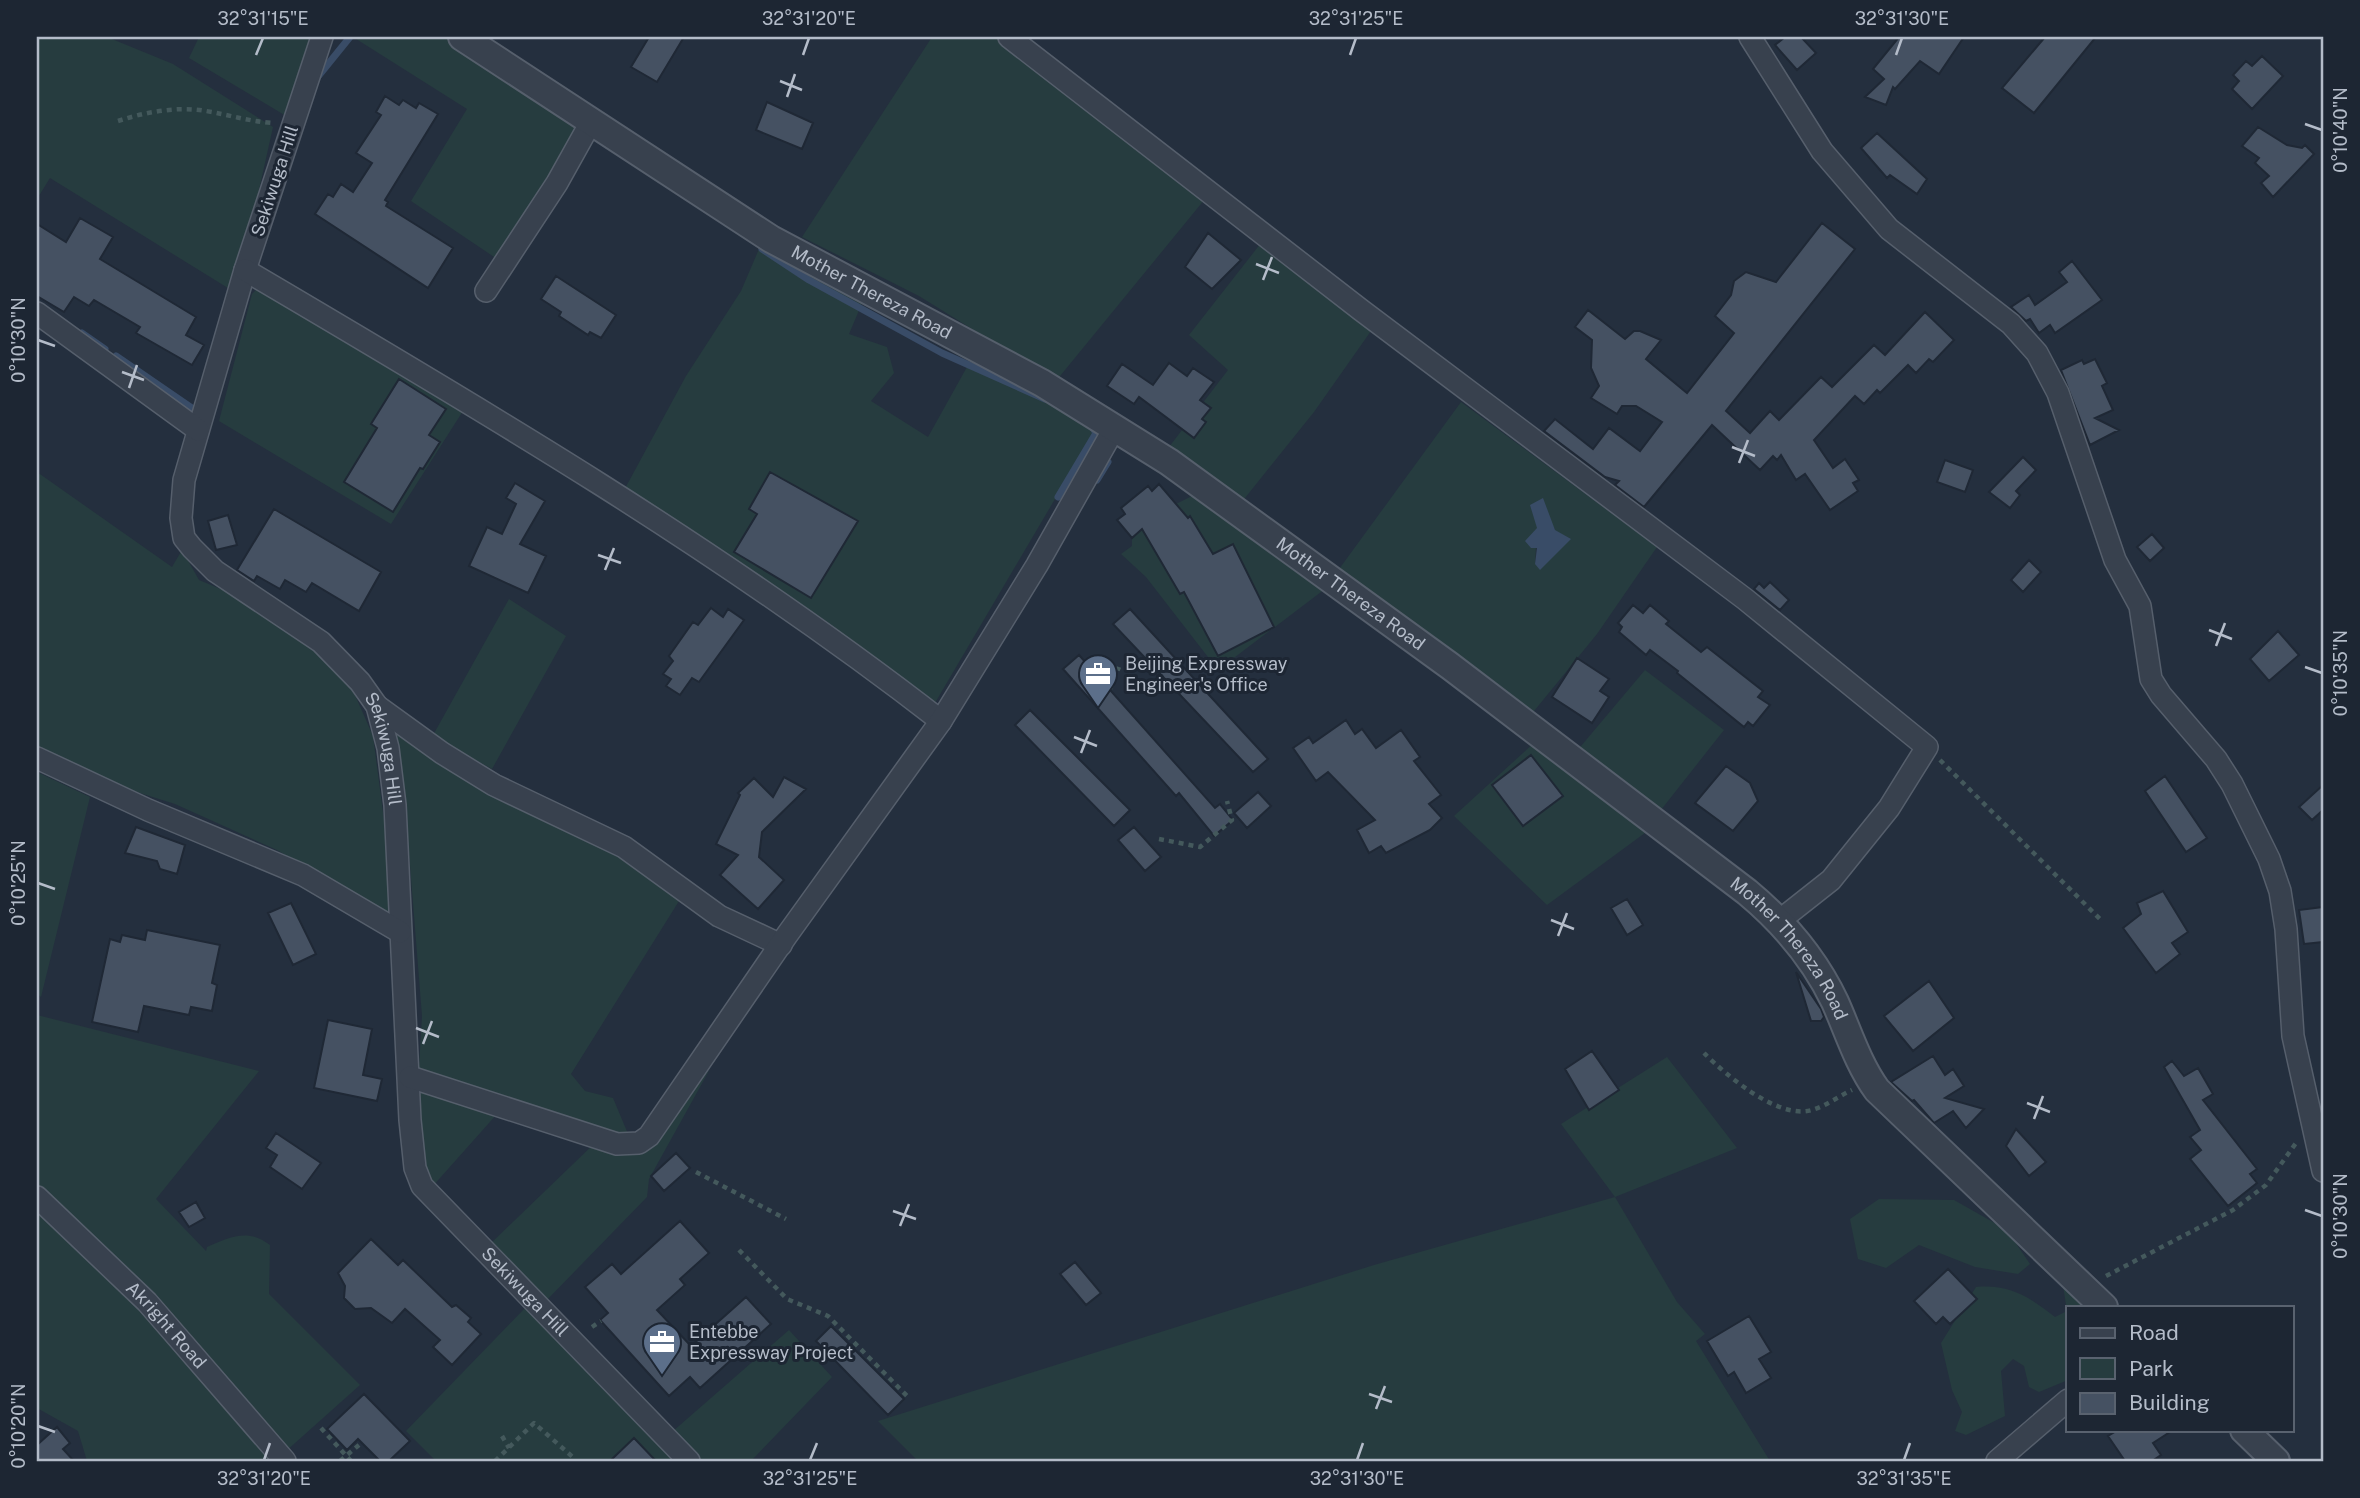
<svg xmlns="http://www.w3.org/2000/svg" width="2360" height="1498" font-family="'Public Sans',sans-serif">
<rect width="100%" height="100%" fill="#242f3e"/>
<path fill="#263c3f" fill-rule="evenodd" d="M37,37H107L173,64L273,127L236,293L50,178L37,199Z
M199,37H326L291,119L189,58Z
M353,37H451L594,132L503,263L411,201L467,109Z
M932,37H1001L1205,199L1056,381L919,296L802,237Z
M762,242L863,301L849,334L887,347L894,373L871,401L928,437L972,358L1056,400L1095,431L932,708L622,494L686,376L741,291Z
M1261,243L1371,331L1314,412L1241,503L1169,447L1228,370L1189,335Z
M258,288L463,411L391,524L219,421L252,294Z
M1461,402L1657,547L1597,634L1530,716L1334,576ZM1547,514L1555,530L1535,564L1537,529Z
M37,472L172,567L182,550L199,580L223,590L301,638L348,679L373,736L395,904L386,916L277,850L175,804L108,783L37,750Z
M1198,493L1325,589L1218,670L1146,577L1121,554L1132,546V538L1168,508Z
M509,599L566,636L492,769L432,737Z
M1645,670L1724,730L1657,815L1576,752Z
M393,727L548,821L614,854L679,901L571,1074L585,1091L613,1098L631,1141L650,1146L710,1069L649,1179L647,1197L545,1302L489,1245L598,1140L497,1114L432,1187L419,1145L417,1101L422,1016L409,853Z
M1535,742L1649,830L1547,905L1454,816Z
M37,772L90,797L41,997L37,994Z
M37,1015L259,1071L156,1199L206,1251L207,1247C230,1237 248,1228 270,1245L269,1294L360,1385L285,1452L110,1257L37,1187Z
M1667,1057L1737,1148L1615,1197L1677,1302L1705,1334L1696,1341L1770,1461H918L878,1421L1374,1265L1615,1197L1561,1124Z
M1879,1199L1954,1200L2007,1230L2030,1264L2018,1274L1975,1267L1919,1245L1886,1268L1858,1259L1850,1219Z
M37,1211L122,1288L158,1332L278,1461H87L78,1431L37,1408Z
M2061,1273L2103,1307H2068V1380L2039,1392L2029,1387L2024,1366L2013,1359L2001,1371L2005,1416L1966,1435L1955,1431L1962,1412L1952,1390L1941,1343L1976,1287C2009,1284 2030,1297 2055,1317L2067,1311Z
M526,1307L675,1461H436L406,1431Z
M789,1330L832,1377L751,1461H702L672,1432Z"/>
<path fill="#394c67" d="M1543,498L1555,530L1571,539L1540,570L1535,564L1537,548H1531L1525,541L1537,528L1530,505Z"/>
<g fill="none" stroke-linecap="round" stroke-linejoin="round">
<path stroke="#394c67" stroke-width="7" d="M316,79L350,37
M762,249L809,280L942,353L1045,399
M82,333L105,349
M116,356L199,413
M1097,480L1108,462
M1058,497L1096,433L1091,425"/>
</g>
<path fill="#455162" stroke="#1f2835" stroke-width="2" d="M649,37H684L657,82L631,67Z
M1785,37H1801L1816,53L1797,70L1775,45Z
M1899,37H1964L1939,74L1920,61L1895,89L1893,87L1886,105L1865,97L1884,79L1873,69Z
M2045,37H2096L2034,113L2002,88Z
M2262,56L2283,76L2252,109L2232,89L2239,81L2233,75L2246,61L2252,66Z
M385,96L399,105L403,100L416,108L419,103L438,114L385,200L388,202L386,206L453,248L428,288L315,214L328,194L333,197L341,184L353,192L372,163L356,153L381,115L376,112Z
M767,102L813,123L802,149L756,130Z
M2258,127L2287,145L2302,148L2305,145L2314,154L2273,197L2261,183L2269,176L2255,163L2259,158L2242,146Z
M1877,133L1927,179L1917,194L1890,175L1887,178L1861,148Z
M80,218L113,237L100,259L196,317L186,335L204,345L192,365L136,333L140,327L94,300L89,306L74,297L64,312L37,296V224L66,242Z
M1822,223L1855,249L1726,411L1750,433L1770,411L1779,420L1821,377L1832,387L1874,345L1885,355L1925,312L1954,340L1933,362L1929,359L1916,373L1908,365L1880,393L1877,390L1864,404L1855,396L1814,440L1833,468L1845,459L1859,480L1853,483L1858,491L1830,510L1805,474L1796,480L1781,455L1777,460L1773,456L1760,470L1712,425L1644,507L1615,485L1619,481L1605,477L1544,431L1555,419L1593,449L1609,428L1640,451L1662,422L1636,406H1622L1617,414L1591,398L1599,386L1591,368L1592,340L1575,327L1588,310L1625,339L1634,331H1640L1661,340L1646,359L1687,393L1734,333L1715,316L1731,295L1734,281L1746,272L1776,282Z
M1208,233L1241,260L1212,289L1185,267Z
M2072,261L2102,300L2055,333L2050,325L2039,333L2030,319L2026,321L2011,307L2029,295L2035,305L2067,282L2059,272Z
M556,276L616,315L601,338L590,332L588,335L559,316L561,312L541,299Z
M2095,359L2107,383L2102,386L2113,410L2095,418L2119,430L2090,445L2061,370L2082,360L2084,364Z
M1169,363L1187,376L1193,368L1214,382L1200,400L1211,408L1202,419L1206,422L1194,438L1139,397L1134,404L1107,386L1122,364L1153,385Z
M399,379L446,409L429,435L440,442L423,469L420,468L393,512L344,482L377,428L371,424Z
M2023,457L2036,470L2016,491L2020,495L2010,508L1989,492Z
M1945,460L1973,470L1965,492L1937,482Z
M770,472L858,521L811,598L734,552L757,514L749,509Z
M515,483L545,501L520,544L546,556L528,593L469,566L487,527L502,534L516,504L506,498Z
M1159,484L1188,518L1190,516L1213,554L1233,544L1274,627L1218,656L1184,592L1180,594L1142,529L1132,538L1117,520L1125,514L1121,508L1148,486L1152,491Z
M274,509L381,572L359,611L312,583L306,592L285,580L280,589L257,576L254,581L237,570Z
M228,515L237,545L216,550L208,521Z
M2152,534L2164,548L2150,561L2137,547Z
M2029,560L2041,572L2023,592L2011,580Z
M1770,582L1789,600L1780,610L1754,589L1759,583L1764,588Z
M1633,605L1643,613L1650,605L1669,621L1666,624L1701,652L1707,647L1763,691L1758,697L1770,705L1753,726L1748,722L1744,727L1677,673L1678,671L1650,650L1646,655L1619,632L1622,627L1618,623Z
M711,608L723,617L728,609L744,620L699,682L692,678L680,695L666,686L671,679L663,674L673,661L669,656L693,622L698,625Z
M1130,609L1268,759L1253,772L1113,624Z
M2278,631L2299,655L2269,681L2250,659Z
M1079,655L1215,808L1220,804L1233,820L1214,836L1179,793L1176,796L1063,669Z
M1577,658L1609,679L1600,691L1609,697L1592,723L1552,697Z
M1030,710L1130,810L1114,826L1015,725Z
M1346,720L1355,734L1362,729L1376,748L1401,730L1420,757L1414,761L1441,795L1429,804L1442,818L1430,830L1386,853L1381,846L1369,853L1357,830L1375,820L1328,772L1316,781L1293,748L1309,737L1313,743Z
M1531,755L1563,796L1523,826L1492,785Z
M1726,766L1750,783L1758,801L1733,831L1695,803Z
M2165,776L2207,838L2186,852L2145,791Z
M784,777L806,789L762,832L759,857L784,880L758,909L720,875L738,855L716,844L740,795L738,793L754,778L773,797Z
M2323,785V810L2312,820L2299,807Z
M1258,792L1271,806L1247,828L1234,813Z
M136,827L185,845L177,874L160,869L157,861L125,853Z
M1134,827L1161,857L1145,871L1118,840Z
M2163,891L2188,932L2172,943L2180,954L2156,973L2123,928L2141,914L2137,903Z
M1627,899L1643,925L1627,935L1611,908Z
M291,903L316,954L293,965L268,913Z
M2323,907V942L2304,944L2299,910Z
M147,930L220,945L212,983L217,985L212,1011L191,1007L189,1015L144,1006L138,1032L92,1022L110,939L120,942L122,935L145,940Z
M1796,972L1821,1009L1824,1017L1821,1021H1811Z
M1929,981L1954,1018L1913,1051L1884,1016Z
M328,1020L372,1029L363,1075L382,1079L377,1101L314,1088Z
M1592,1051L1619,1090L1589,1110L1565,1069Z
M1933,1056L1945,1075L1953,1069L1964,1086L1945,1098L1984,1109L1966,1128L1953,1111L1934,1123L1914,1100L1912,1101L1891,1082Z
M2172,1061L2184,1076L2198,1068L2213,1094L2203,1100L2257,1169L2250,1174L2257,1183L2228,1206L2190,1159L2201,1150L2190,1137L2200,1130L2164,1067Z
M2016,1129L2046,1162L2029,1176L2006,1146Z
M276,1133L321,1163L302,1189L270,1167L277,1155L266,1148Z
M676,1153L690,1168L664,1191L651,1176Z
M196,1202L205,1218L189,1227L179,1212Z
M680,1221L709,1253L680,1279L685,1285L657,1310L691,1346L746,1297L771,1324L700,1388L690,1377L669,1396L600,1320L608,1313L585,1287L612,1264L621,1274Z
M371,1239L398,1265L403,1260L452,1307L456,1305L471,1318L468,1322L481,1334L452,1365L433,1347L440,1340L405,1309L392,1323L371,1308L355,1309L344,1298L345,1286L338,1273Z
M1075,1262L1101,1293L1086,1305L1060,1274Z
M1948,1269L1977,1299L1950,1324L1943,1317L1936,1324L1914,1301Z
M1749,1316L1771,1352L1759,1359L1771,1378L1746,1393L1734,1372L1728,1376L1707,1341Z
M831,1326L904,1399L888,1415L816,1341Z
M364,1394L410,1441L389,1461H380L358,1439L347,1450L327,1429Z
M57,1427L70,1443L63,1449L74,1461H37V1445Z
M2118,1430H2173L2153,1443L2161,1455L2152,1461H2125L2108,1436Z
M634,1438L656,1461H610Z"/>
<g fill="none" stroke-linecap="round" stroke-linejoin="round">
<defs>
<g id="minor">
<path id="s1" d="M322,37L245,270L184,480L181,518L184,538L192,548L215,571L321,642L360,682L377,706L388,748L395,805L410,1120L415,1168L422,1186L689,1461"/>
<path d="M1009,37L1361,310L1745,599L1927,747L1889,808L1831,880L1779,921"/>
<path d="M1750,37L1822,151L1889,229L2011,324L2037,353L2058,393L2115,560L2140,606L2151,679L2161,695L2216,759L2232,784L2269,859L2280,891L2286,929L2293,1036L2323,1171"/>
<path d="M245,270C483,410 722,551 941,721"/>
<path d="M486,291L557,183L591,122"/>
<path d="M37,313L198,430"/>
<path d="M377,706L442,753L494,785L624,847L719,916L781,945"/>
<path d="M37,758L148,810L303,875L400,932"/>
<path d="M410,1077L617,1144L639,1143L649,1136L787,935L941,721L1037,565L1115,427"/>
<path id="s2" d="M37,1197L147,1302L285,1461"/>
<path d="M1997,1461L2068,1400"/>
</g>
<g id="tertiary">
<path id="s3" d="M462,37L771,239L1042,383L1169,462L1450,666L1747,892C1783,922 1815,960 1835,1002C1848,1031 1858,1064 1877,1090L2104,1307"/>
<path d="M2244,1430L2276,1461"/>
</g>
</defs>
<use href="#minor" stroke="#565f6c" stroke-width="24"/>
<use href="#tertiary" stroke="#565f6c" stroke-width="30"/>
<path stroke="#44595c" stroke-width="4.5" stroke-dasharray="5 5" stroke-linecap="butt" d="M118,121C145,112 178,106 206,111C230,115 247,121 272,123
M1110,689L1119,667
M1940,760L2102,921
M1159,839L1200,847L1232,820L1227,801
M1704,1053C1726,1075 1778,1120 1812,1110C1826,1106 1839,1096 1852,1090
M696,1172L786,1219
M739,1250L787,1299L828,1316L909,1398
M2106,1276L2233,1210L2266,1185L2296,1143
M592,1327L601,1321
M321,1428L351,1461
M502,1436L509,1448
M340,1461L359,1445
M495,1461L534,1423L575,1459"/>
<use href="#minor" stroke="#38414e" stroke-width="21"/>
<use href="#tertiary" stroke="#38414e" stroke-width="26"/>
</g>
<path fill="none" stroke="#b4bcc9" stroke-width="2.5" d="M256,55L263,38M803,55L809,38M1350,55L1356,38M1896,55L1902,38M780,81L802,90M787,97L795,74M2305,124L2322,130M1256,264L1279,273M1263,280L1272,257M38,340L55,346M122,372L144,380M129,388L137,365M1732,447L1755,456M1739,463L1748,440M598,555L621,563M605,570L614,548M2209,630L2232,639M2216,646L2225,623M2305,667L2322,673M1074,737L1097,746M1081,753L1090,730M38,883L55,889M1551,920L1574,929M1558,936L1567,913M416,1028L439,1037M423,1044L432,1021M2027,1103L2050,1112M2034,1119L2043,1096M2305,1210L2322,1216M893,1211L916,1219M900,1226L909,1204M1369,1394L1392,1402M1376,1409L1385,1386M38,1426L55,1432M264,1460L270,1443M810,1460L817,1443M1357,1460L1363,1443M1904,1460L1910,1443"/>
<defs>
<symbol id="office-pin" viewBox="-11 -11 22 30"><path d="M0 17L-7.5 6A9.5 9.5 0 1 1 7.5 6Z" fill="#5c6f8a" stroke="#1d2633"/><path d="M-6-3h4V-5.5h4V-3h4V5H-6ZM-1-4.5V-3h2v-1.5ZM-6 0V1H6V0Z" fill="#fff"/></symbol>
</defs>
<g fill-rule="evenodd">
<use href="#office-pin" x="1076" y="652" width="44" height="60"/>
<use href="#office-pin" x="640" y="1320" width="44" height="60"/>
</g>
<g text-anchor="middle" stroke-width="6" stroke-linejoin="round" paint-order="stroke">
<g font-size="18" fill="#b4bcc9" stroke="#1d2633">
<text transform="translate(275 181) rotate(-72)" y="6">Sekiwuga Hill</text>
<text dy="6" stroke="none"><textPath href="#s3" startOffset="483">Mother Thereza Road</textPath></text>
<text dy="6" stroke="none"><textPath href="#s3" startOffset="1050">Mother Thereza Road</textPath></text>
<text dy="6" stroke="none"><textPath href="#s1" startOffset="824">Sekiwuga Hill</textPath></text>
<text dy="6" stroke="none"><textPath href="#s3" startOffset="1617">Mother Thereza Road</textPath></text>
<text dy="6" stroke="none"><textPath href="#s1" startOffset="1412">Sekiwuga Hill</textPath></text>
<text dy="6" stroke="none"><textPath href="#s2" startOffset="182">Akright Road</textPath></text>
</g>
<g font-size="18" fill="#b4bcc9" stroke="#1d2633" text-anchor="start">
<text x="1125" y="670">Beijing Expressway<tspan x="1125" dy="21">Engineer's Office</tspan></text>
<text x="689" y="1338">Entebbe<tspan x="689" dy="21">Expressway Project</tspan></text>
</g>
</g>
<rect width="2360" height="1498" fill="none" stroke="#1d2633" stroke-width="77"/>
<rect x="2066" y="1306" width="228" height="126" fill="#1d2633" stroke="#59626f" stroke-width="2"/>
<rect x="2080" y="1328" width="35" height="10" fill="#38414e" stroke="#59626f" stroke-width="2"/>
<text x="2129" y="1340" font-size="21" fill="#b4bcc9">Road</text>
<rect x="2080" y="1358" width="35" height="21" fill="#263c3f" stroke="#59626f" stroke-width="2"/>
<text x="2129" y="1376" font-size="21" fill="#b4bcc9">Park</text>
<rect x="2080" y="1393" width="35" height="21" fill="#455162" stroke="#59626f" stroke-width="2"/>
<text x="2129" y="1410" font-size="21" fill="#b4bcc9">Building</text>
<rect x="38" y="38" width="2284" height="1422" fill="none" stroke="#b4bcc9" stroke-width="2.5"/>
<g font-size="18" text-anchor="middle" fill="#b4bcc9">
<text x="263" y="25">32°31'15"E</text>
<text x="809" y="25">32°31'20"E</text>
<text x="1356" y="25">32°31'25"E</text>
<text x="1902" y="25">32°31'30"E</text>
<text transform="translate(2341 130) rotate(-90)" y="6">0°10'40"N</text>
<text transform="translate(19 340) rotate(-90)" y="6">0°10'30"N</text>
<text transform="translate(2341 673) rotate(-90)" y="6">0°10'35"N</text>
<text transform="translate(19 883) rotate(-90)" y="6">0°10'25"N</text>
<text transform="translate(2341 1216) rotate(-90)" y="6">0°10'30"N</text>
<text transform="translate(19 1426) rotate(-90)" y="6">0°10'20"N</text>
<text x="264" y="1485">32°31'20"E</text>
<text x="810" y="1485">32°31'25"E</text>
<text x="1357" y="1485">32°31'30"E</text>
<text x="1904" y="1485">32°31'35"E</text>
</g>
</svg>
